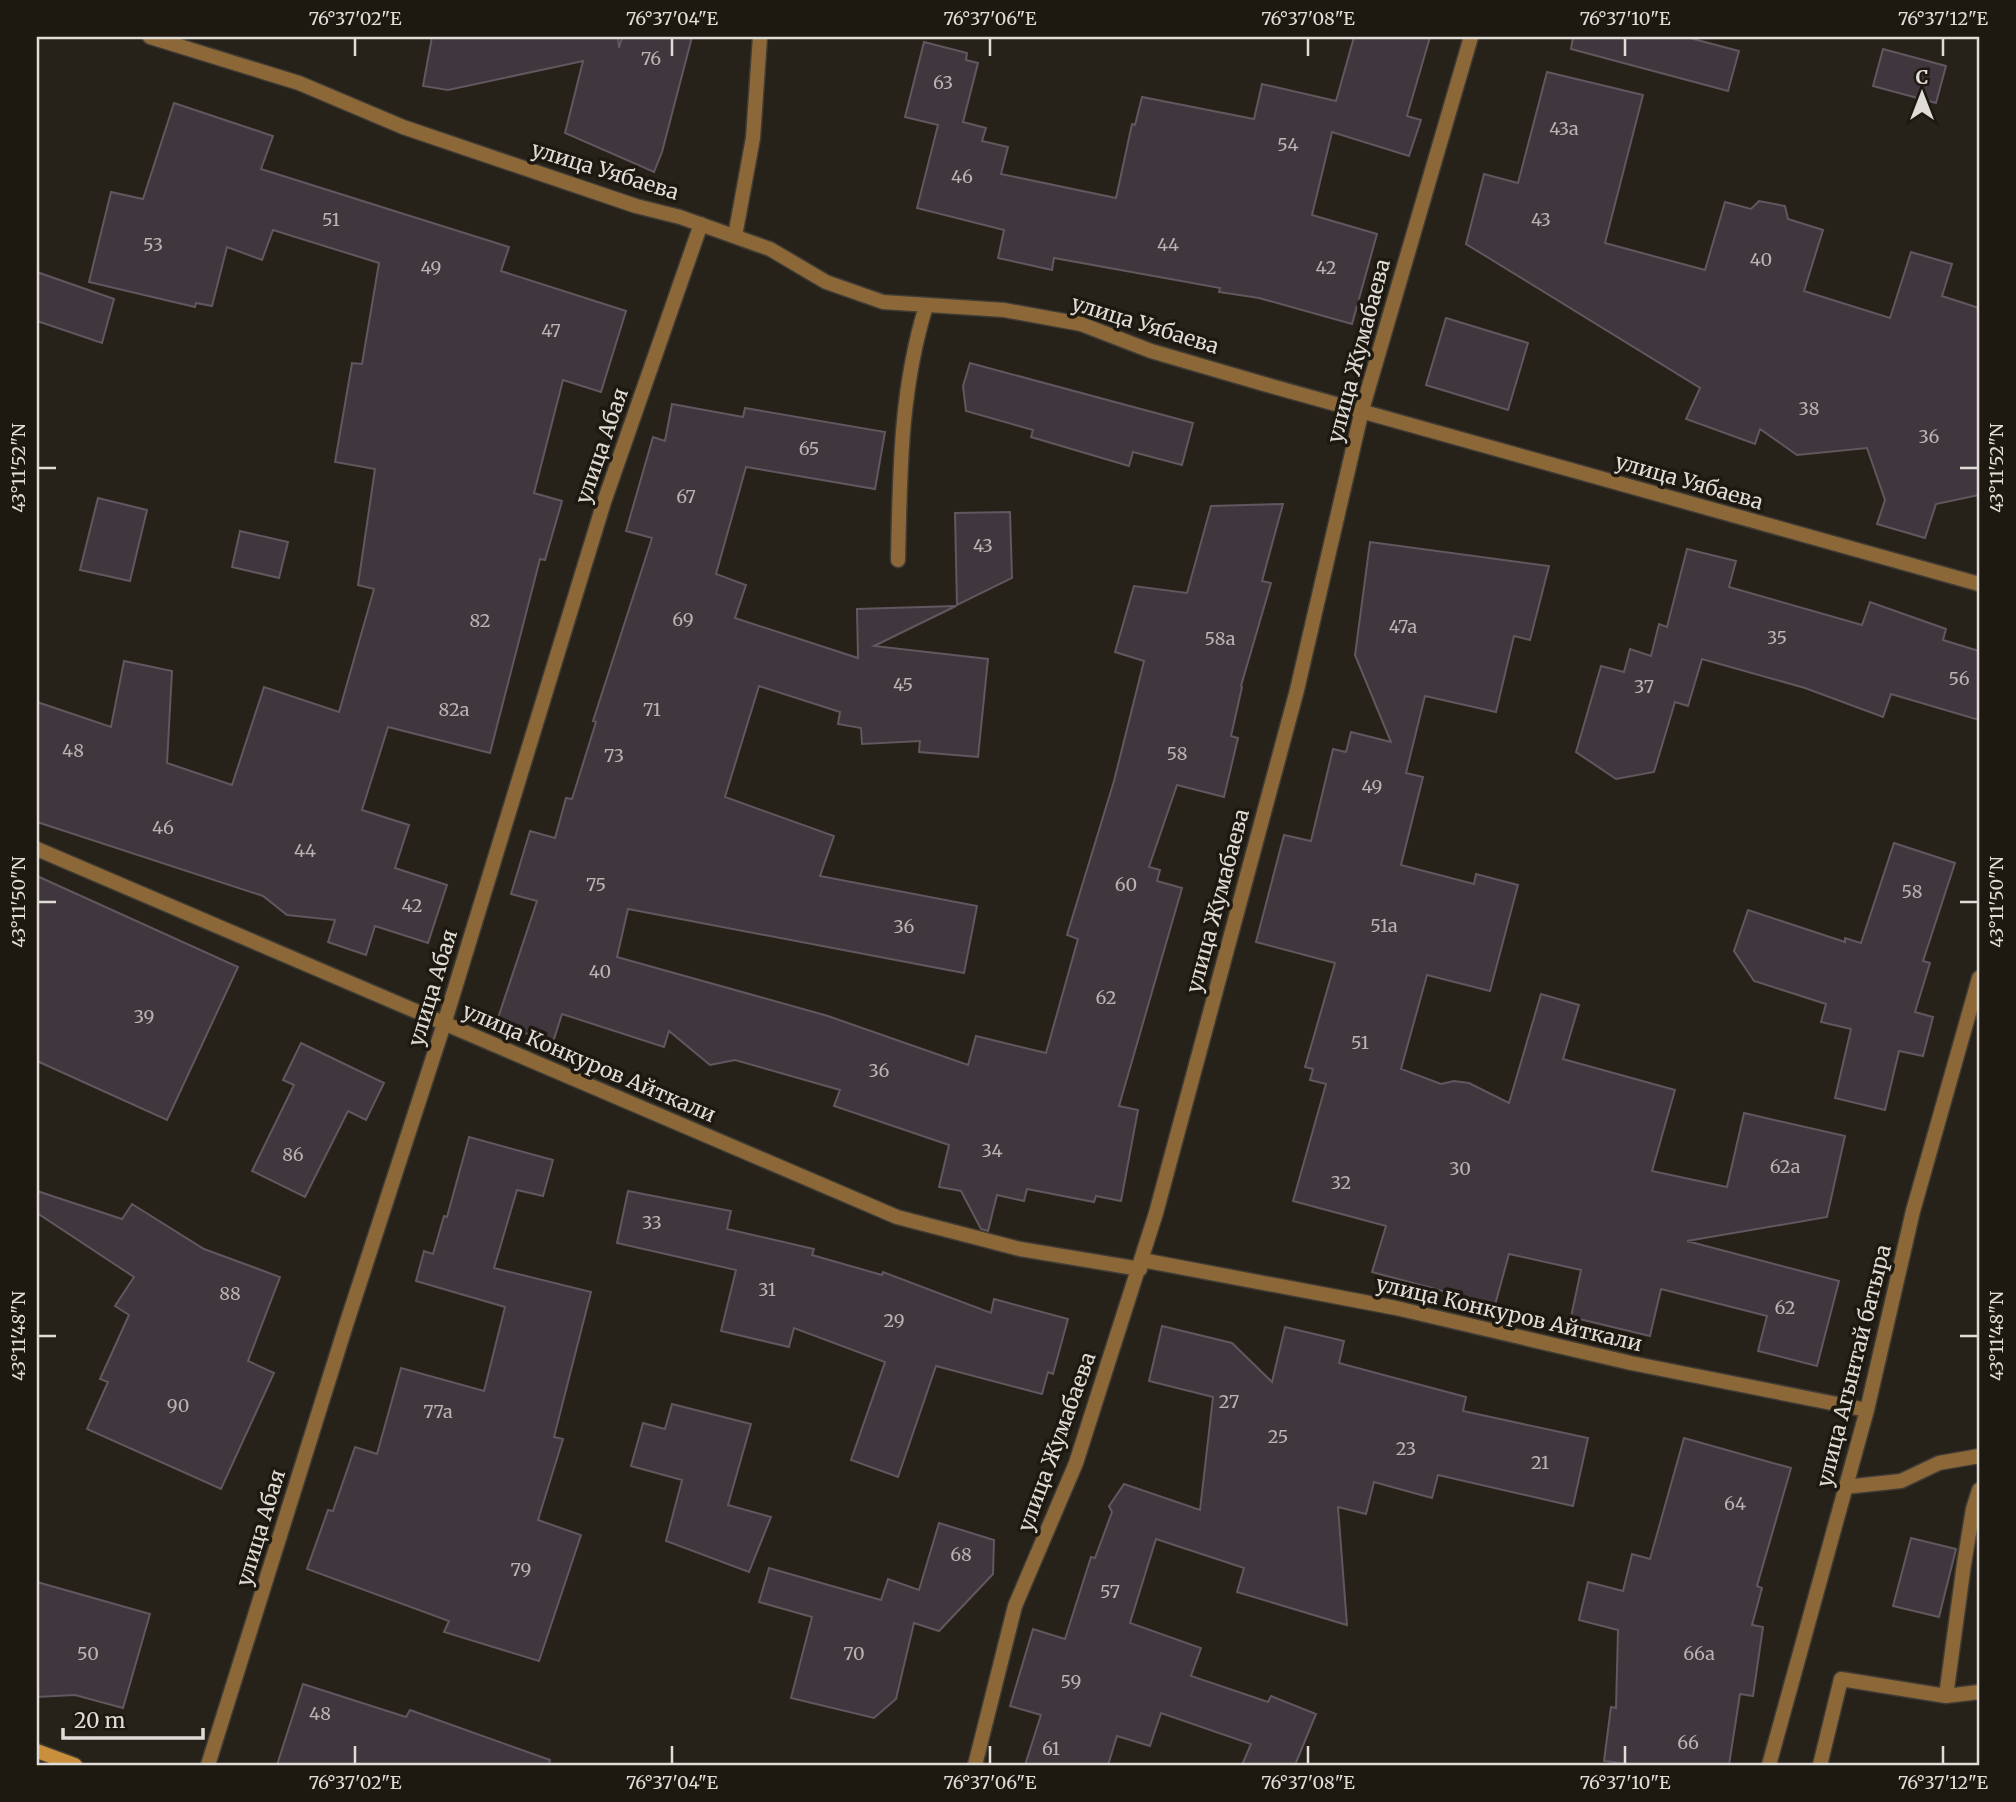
<svg xmlns="http://www.w3.org/2000/svg" width="2016" height="1802" font-family="Merriweather,serif">
<rect width="100%" height="100%" fill="#26221a"/>
<path fill="#40373e" stroke="#60575f" stroke-width="2" d="M432,37H618L619,48L622,37H692L662,152L654,172L565,133L583,61L448,90L423,86Z
M1354,37H1430L1407,116L1421,120L1409,156L1332,132L1312,215L1377,234L1352,324L1259,298L1219,292L1220,288L1054,258L1052,270L998,258L1004,230L917,208L938,125L905,117L924,42L967,53L966,60L978,63L963,122L986,128L982,141L1008,147L1001,174L1116,198L1132,124L1135,125L1142,97L1254,119L1262,84L1336,101Z
M1573,37H1686L1739,51L1728,91L1571,49Z
M1883,49L1946,66L1936,103L1873,86Z
M1547,72L1643,95L1605,243L1705,270L1725,202L1751,209L1759,201L1785,206L1788,219L1823,230L1804,291L1890,318L1911,252L1952,264L1942,296L1979,308V495L1936,504L1925,538L1877,524L1885,500L1867,448L1797,455L1760,429L1755,444L1686,419L1700,388L1466,244L1484,174L1518,183Z
M174,103L273,136L261,169L509,247L501,271L626,311L601,392L563,380L534,493L562,501L545,560L540,559L490,753L388,727L362,810L409,825L395,868L447,885L428,943L375,926L366,955L328,942L335,920L287,915L263,896L37,822V702L111,727L124,661L172,671L167,763L232,785L264,687L339,712L374,589L358,585L375,469L335,462L352,363L362,364L379,263L273,230L262,260L227,247L212,306L196,303L195,307L89,282L111,192L143,199Z
M37,272L114,299L102,343L37,321Z
M1446,318L1528,343L1508,410L1426,385Z
M970,363L1193,423L1182,465L1133,452L1129,466L1031,437L1033,430L966,411L963,386Z
M672,404L743,417L745,408L885,432L875,489L746,467L716,574L746,585L735,618L858,658L857,609L956,606L874,646L988,659L978,757L919,752L920,741L862,744L861,728L838,724L840,712L759,686L725,797L834,836L820,876L977,906L964,973L628,909L617,957L828,1016L968,1065L976,1036L1046,1053L1078,939L1067,935L1114,781L1144,661L1115,652L1134,586L1187,593L1211,506L1283,504L1262,581L1271,583L1241,686L1242,687L1231,736L1238,738L1224,797L1177,785L1149,867L1160,870L1157,881L1182,888L1119,1106L1138,1110L1121,1201L1096,1196L1094,1202L1027,1189L1024,1201L997,1195L988,1231L981,1229L961,1191L939,1187L949,1145L834,1106L840,1090L735,1060L710,1065L669,1031L664,1047L562,1014L553,1042L496,1024L537,901L511,894L530,831L555,838L566,798L572,799L596,722L593,721L652,538L626,531L653,437L665,441Z
M98,498L147,510L130,581L80,570Z
M1010,512L1012,578L957,605L955,513Z
M240,531L288,542L279,578L232,567Z
M1370,542L1549,566L1530,640L1514,636L1496,712L1425,696L1406,773L1423,777L1401,865L1474,884L1476,874L1518,885L1490,991L1427,975L1401,1069L1441,1084L1454,1081L1469,1083L1509,1103L1541,994L1579,1005L1563,1059L1675,1090L1652,1171L1727,1187L1744,1113L1845,1136L1827,1217L1687,1241L1839,1281L1817,1366L1758,1351L1767,1316L1661,1289L1650,1336L1571,1317L1581,1270L1509,1254L1495,1305L1372,1272L1386,1226L1293,1201L1326,1084L1310,1080L1313,1069L1305,1067L1335,963L1256,942L1284,835L1311,841L1333,749L1346,752L1351,732L1391,742L1355,655Z
M1687,549L1736,561L1729,587L1862,625L1870,602L1946,629L1943,640L1979,651V720L1891,694L1883,717L1805,688L1702,659L1688,706L1675,702L1654,772L1616,779L1576,752L1601,666L1624,672L1630,649L1651,656L1659,624L1667,627Z
M1894,843L1955,863L1923,961L1930,963L1915,1012L1933,1017L1923,1056L1899,1051L1885,1110L1835,1098L1851,1029L1821,1022L1826,1004L1754,981L1734,951L1748,910L1845,942V938L1861,943Z
M37,876L238,967L167,1120L37,1061Z
M301,1043L384,1083L366,1120L348,1111L305,1197L252,1171L294,1085L283,1080Z
M469,1137L553,1160L543,1196L517,1190L494,1268L591,1292L554,1437L563,1439L538,1520L581,1535L539,1661L444,1632L449,1621L307,1569L328,1510L333,1511L355,1447L377,1454L401,1368L484,1391L505,1307L416,1281L424,1251L433,1254L444,1216L447,1217Z
M37,1191L122,1219L132,1204L204,1249L280,1277L248,1361L274,1373L221,1489L87,1429L108,1382L100,1379L129,1315L115,1306L134,1277L37,1213Z
M628,1191L731,1211L727,1229L814,1249L812,1255L882,1275L883,1272L991,1313L994,1299L1068,1319L1053,1374L1048,1372L1042,1394L936,1366L898,1477L851,1460L885,1362L794,1328L789,1347L721,1331L736,1270L617,1243Z
M1162,1326L1232,1343L1272,1382L1285,1327L1344,1341L1339,1363L1466,1397L1463,1411L1588,1438L1573,1506L1438,1475L1432,1498L1374,1482L1366,1514L1338,1507L1347,1625L1237,1592L1244,1568L1156,1539L1130,1623L1201,1648L1191,1676L1268,1702L1271,1696L1316,1714L1295,1765H1242L1251,1744L1161,1713L1150,1746L1117,1736L1108,1765H1025L1041,1715L1010,1706L1033,1629L1065,1639L1091,1557L1095,1558L1112,1512L1109,1506L1124,1484L1200,1510L1213,1397L1149,1381Z
M672,1404L751,1424L728,1505L771,1517L749,1572L666,1541L682,1480L631,1466L643,1423L665,1429Z
M1684,1438L1791,1468L1757,1586L1762,1588L1752,1625L1763,1627L1753,1696L1740,1694L1729,1765H1638L1604,1761L1611,1707L1616,1708L1618,1630L1579,1620L1588,1582L1623,1591L1632,1554L1650,1559Z
M939,1523L994,1540L993,1574L939,1631L914,1623L896,1699L874,1718L791,1698L812,1617L759,1602L769,1568L881,1600L888,1579L919,1590Z
M1911,1538L1956,1549L1939,1617L1893,1606Z
M37,1582L150,1614L123,1708L75,1695L37,1697Z
M303,1684L406,1717L410,1710L550,1760L549,1765H277Z"/>
<g fill="none" stroke-linecap="round" stroke-linejoin="round">
<defs>
<path id="lane" d="M898,560C900,473 900,390 926,306
M1845,1487L1901,1481L1939,1463L1979,1456
M1946,1696L1964,1564L1973,1509L1979,1490
M1820,1765L1841,1679L1946,1696L1979,1692"/>
<path id="street" d="M150,37L299,83L403,127L636,206L680,217L770,249L826,282L883,302L1004,310L1081,324L1151,351L1264,384L1979,584
M735,236L753,138L760,37
M37,849L897,1217L1020,1249L1140,1269
M1142,1260L1396,1308L1631,1363L1867,1410
M208,1765L346,1325L444,1024L604,502L701,224
M975,1765L1015,1606L1076,1463L1156,1213L1297,690L1362,410L1471,37
M1769,1765L1867,1410L1913,1211L1979,978"/>
<path id="secondary" d="M37,1751L75,1765"/>
</defs>
<use href="#lane" stroke="#403c35" stroke-width="17"/>
<use href="#street" stroke="#403c35" stroke-width="17"/>
<use href="#secondary" stroke="#403c35" stroke-width="17"/>
<use href="#lane" stroke="#8c6838" stroke-width="14"/>
<use href="#street" stroke="#8c6838" stroke-width="14"/>
<use href="#secondary" stroke="#c98f3d" stroke-width="14"/>
</g>
<path fill="none" stroke="#e0ddd8" stroke-width="2.5" d="M355,38V56M672,38V56M990,38V56M1308,38V56M1625,38V56M1943,38V56M38,468H56M1960,468H1978M38,902H56M1960,902H1978M38,1336H56M1960,1336H1978M355,1746V1764M672,1746V1764M990,1746V1764M1308,1746V1764M1625,1746V1764M1943,1746V1764"/>
<g text-anchor="middle" stroke-width="7" stroke-linejoin="round" paint-order="stroke">
<g font-size="18" fill="#b8b4b2">
<text x="651" y="65">76</text>
<text x="943" y="89">63</text>
<text x="1564" y="135">43а</text>
<text x="1288" y="151">54</text>
<text x="962" y="183">46</text>
<text x="331" y="226">51</text>
<text x="1541" y="226">43</text>
<text x="153" y="251">53</text>
<text x="1168" y="251">44</text>
<text x="1761" y="266">40</text>
<text x="431" y="274">49</text>
<text x="1326" y="274">42</text>
<text x="551" y="337">47</text>
<text x="1809" y="415">38</text>
<text x="1929" y="443">36</text>
<text x="809" y="455">65</text>
<text x="686" y="503">67</text>
<text x="983" y="552">43</text>
<text x="683" y="626">69</text>
<text x="480" y="627">82</text>
<text x="1403" y="633">47а</text>
<text x="1777" y="644">35</text>
<text x="1220" y="645">58а</text>
<text x="1959" y="685">56</text>
<text x="903" y="691">45</text>
<text x="1644" y="693">37</text>
<text x="454" y="716">82а</text>
<text x="652" y="716">71</text>
<text x="73" y="757">48</text>
<text x="1177" y="760">58</text>
<text x="614" y="762">73</text>
<text x="1372" y="793">49</text>
<text x="163" y="834">46</text>
<text x="305" y="857">44</text>
<text x="596" y="891">75</text>
<text x="1126" y="891">60</text>
<text x="1912" y="898">58</text>
<text x="412" y="912">42</text>
<text x="1384" y="932">51а</text>
<text x="904" y="933">36</text>
<text x="600" y="978">40</text>
<text x="1106" y="1004">62</text>
<text x="144" y="1023">39</text>
<text x="1360" y="1049">51</text>
<text x="879" y="1077">36</text>
<text x="992" y="1157">34</text>
<text x="293" y="1161">86</text>
<text x="1785" y="1173">62а</text>
<text x="1460" y="1175">30</text>
<text x="1341" y="1189">32</text>
<text x="652" y="1229">33</text>
<text x="767" y="1296">31</text>
<text x="230" y="1300">88</text>
<text x="1785" y="1314">62</text>
<text x="894" y="1327">29</text>
<text x="1229" y="1408">27</text>
<text x="178" y="1412">90</text>
<text x="438" y="1418">77а</text>
<text x="1278" y="1443">25</text>
<text x="1406" y="1455">23</text>
<text x="1540" y="1469">21</text>
<text x="1735" y="1510">64</text>
<text x="961" y="1561">68</text>
<text x="521" y="1576">79</text>
<text x="1110" y="1598">57</text>
<text x="88" y="1660">50</text>
<text x="854" y="1660">70</text>
<text x="1699" y="1660">66а</text>
<text x="1071" y="1688">59</text>
<text x="320" y="1720">48</text>
<text x="1688" y="1749">66</text>
<text x="1051" y="1755">61</text>
</g>
<g font-size="21" fill="#e0ddd8" stroke="#1d1911">
<text transform="translate(605 171) rotate(17)" y="7">улица Уябаева</text>
<text transform="translate(1145 325) rotate(17)" y="7">улица Уябаева</text>
<text transform="translate(1359 351) rotate(-75)" y="7">улица Жумабаева</text>
<text transform="translate(602 446) rotate(-71)" y="7">улица Абая</text>
<text transform="translate(1689 482) rotate(16)" y="7">улица Уябаева</text>
<text transform="translate(1218 901) rotate(-75)" y="7">улица Жумабаева</text>
<text transform="translate(433 988) rotate(-73)" y="7">улица Абая</text>
<text transform="translate(589 1063) rotate(23)" y="7">улица Конкуров Айткали</text>
<text transform="translate(1509 1314) rotate(13)" y="7">улица Конкуров Айткали</text>
<text transform="translate(1854 1366) rotate(-76)" y="7">улица Агынтай батыра</text>
<text transform="translate(1057 1442) rotate(-70)" y="7">улица Жумабаева</text>
<text transform="translate(261 1528) rotate(-73)" y="7">улица Абая</text>
</g>
</g>
<rect width="2016" height="1802" fill="none" stroke="#1d1911" stroke-width="77"/>
<g transform="translate(1922 94)" stroke="#1d1911" stroke-width="5" paint-order="stroke">
<path d="M0-5L12 26L0 18L-12 26Z" fill="#e0ddd8"/>
<text y="-10" font-size="19" font-weight="bold" text-anchor="middle" fill="#e0ddd8">С</text>
</g>
<path d="M63 1728v10h140v-10" fill="none" stroke="#e0ddd8" stroke-width="3.5"/>
<text x="74" y="1728" font-size="21" fill="#e0ddd8" stroke="#1d1911" stroke-width="5" paint-order="stroke">20 m</text>
<rect x="38" y="38" width="1940" height="1726" fill="none" stroke="#e0ddd8" stroke-width="2.5"/>
<g font-size="18" text-anchor="middle" fill="#e0ddd8">
<text x="355" y="25">76°37'02"E</text>
<text x="672" y="25">76°37'04"E</text>
<text x="990" y="25">76°37'06"E</text>
<text x="1308" y="25">76°37'08"E</text>
<text x="1625" y="25">76°37'10"E</text>
<text x="1943" y="25">76°37'12"E</text>
<text transform="translate(19 468) rotate(-90)" y="6">43°11'52"N</text>
<text transform="translate(1997 468) rotate(-90)" y="6">43°11'52"N</text>
<text transform="translate(19 902) rotate(-90)" y="6">43°11'50"N</text>
<text transform="translate(1997 902) rotate(-90)" y="6">43°11'50"N</text>
<text transform="translate(19 1336) rotate(-90)" y="6">43°11'48"N</text>
<text transform="translate(1997 1336) rotate(-90)" y="6">43°11'48"N</text>
<text x="355" y="1789">76°37'02"E</text>
<text x="672" y="1789">76°37'04"E</text>
<text x="990" y="1789">76°37'06"E</text>
<text x="1308" y="1789">76°37'08"E</text>
<text x="1625" y="1789">76°37'10"E</text>
<text x="1943" y="1789">76°37'12"E</text>
</g>
</svg>
